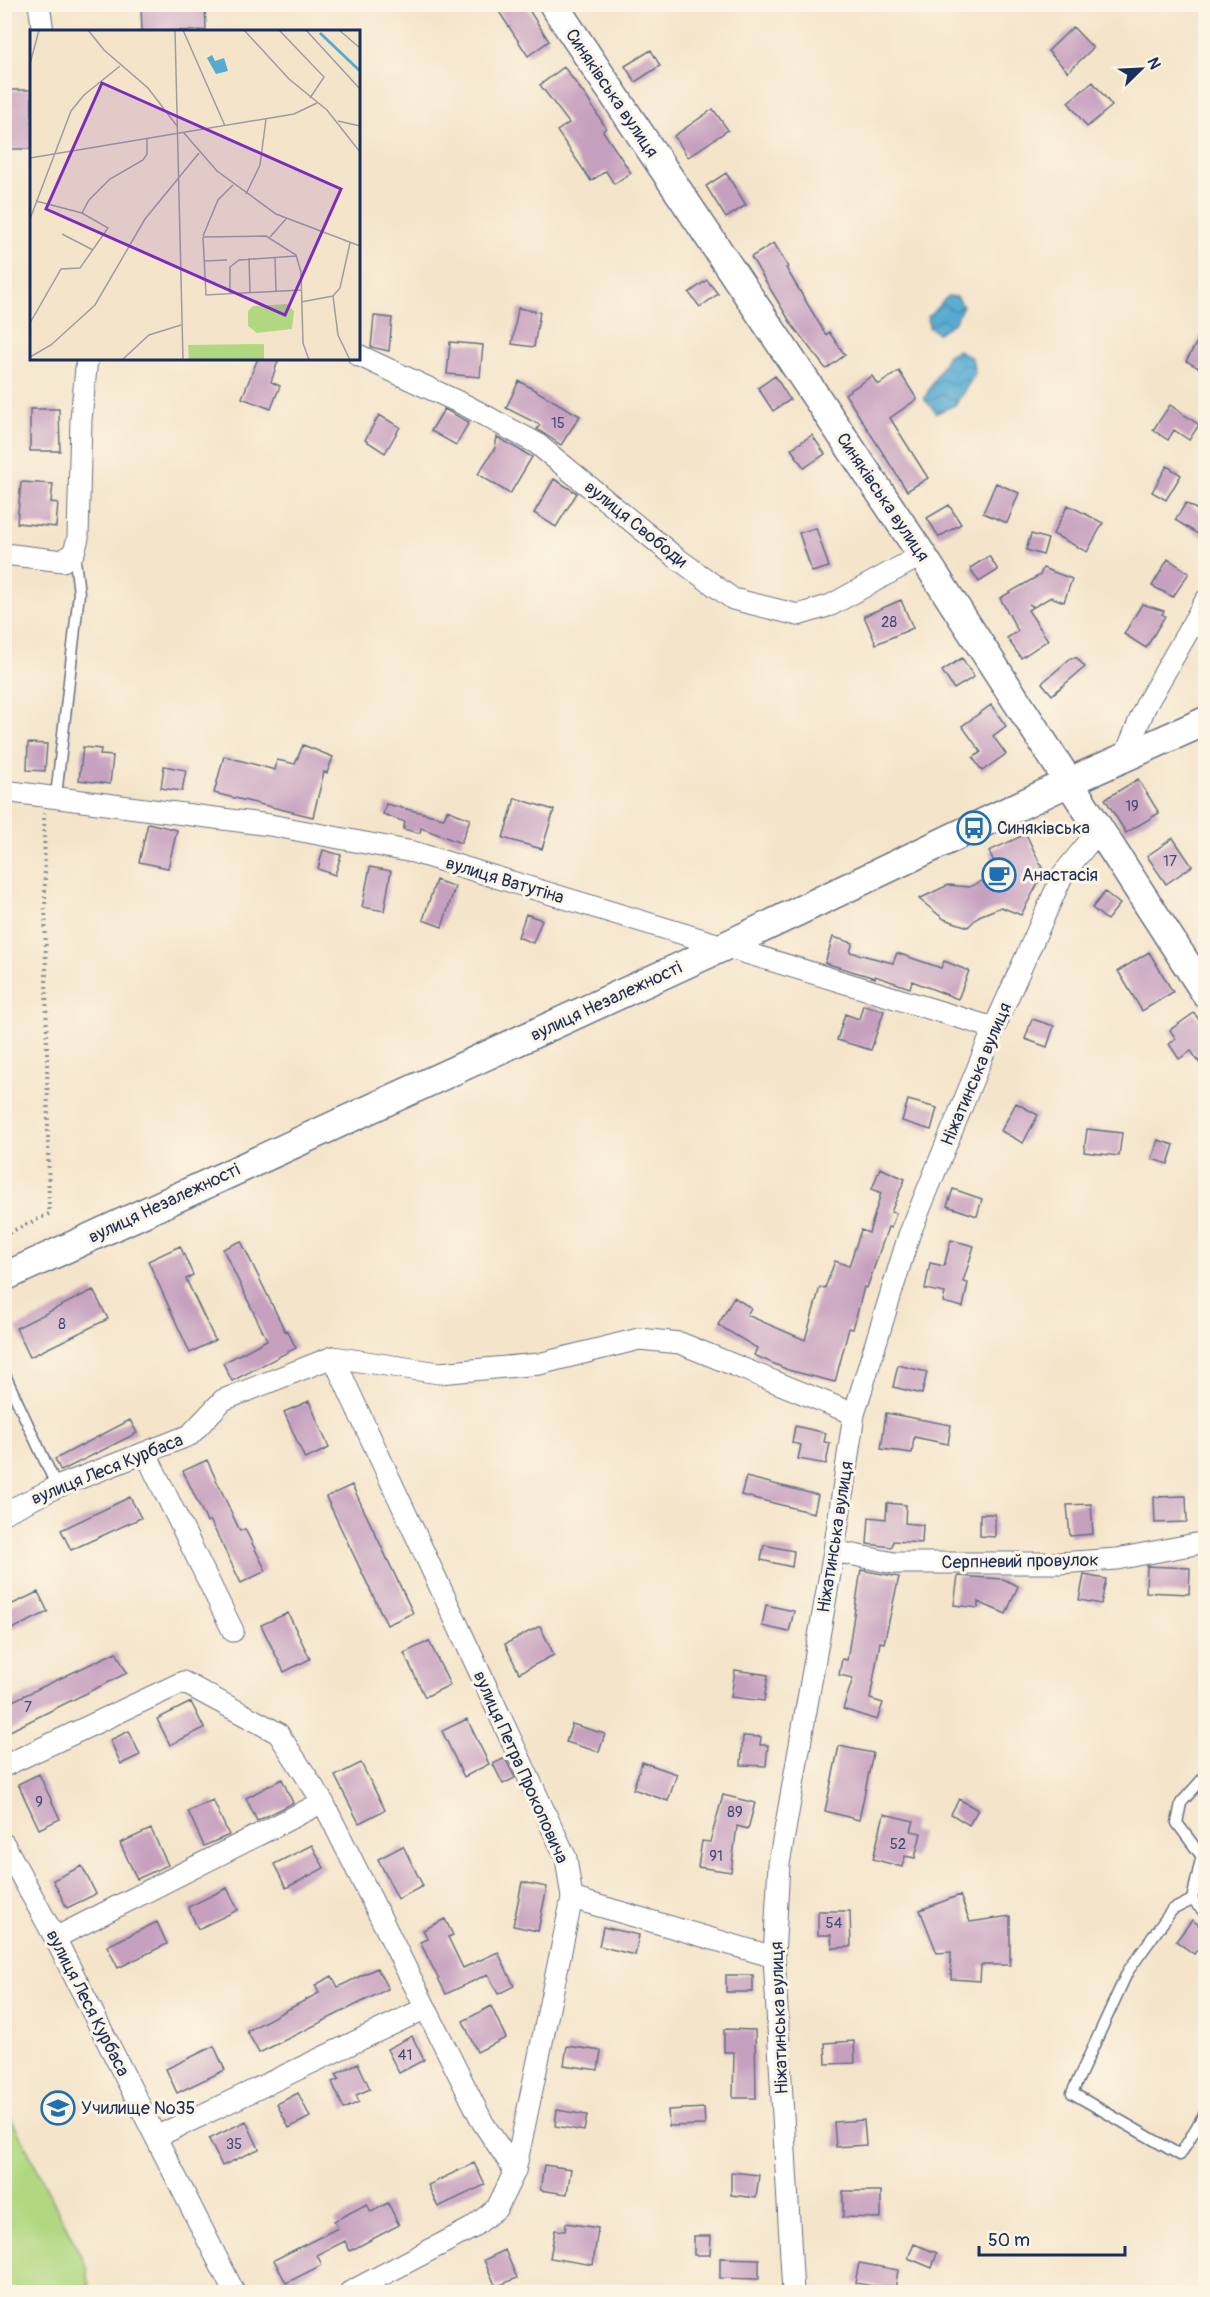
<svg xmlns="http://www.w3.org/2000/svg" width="1210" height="2297" font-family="Pangolin,sans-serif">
<defs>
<pattern id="water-waves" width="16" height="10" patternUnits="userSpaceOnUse" patternTransform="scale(1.5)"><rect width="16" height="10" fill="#55aad1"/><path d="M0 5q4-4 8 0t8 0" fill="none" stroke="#468bad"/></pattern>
</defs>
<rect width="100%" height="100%" fill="#fcf5e5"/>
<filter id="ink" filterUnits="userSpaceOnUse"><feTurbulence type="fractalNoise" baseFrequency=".0167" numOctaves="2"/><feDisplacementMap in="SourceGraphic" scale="12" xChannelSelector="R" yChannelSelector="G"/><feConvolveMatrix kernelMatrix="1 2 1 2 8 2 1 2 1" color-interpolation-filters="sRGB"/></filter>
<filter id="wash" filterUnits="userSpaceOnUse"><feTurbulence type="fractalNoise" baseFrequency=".008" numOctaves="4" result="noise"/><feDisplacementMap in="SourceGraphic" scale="24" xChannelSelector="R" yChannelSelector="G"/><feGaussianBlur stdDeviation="1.35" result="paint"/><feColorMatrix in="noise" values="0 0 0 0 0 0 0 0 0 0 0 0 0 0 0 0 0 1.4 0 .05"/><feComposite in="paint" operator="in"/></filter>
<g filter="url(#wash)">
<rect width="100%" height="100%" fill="#f4e5ca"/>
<path fill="#b1d881" stroke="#668470" stroke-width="1.5" d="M4,2104L88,2270L89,2292H5Z"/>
<path fill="url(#water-waves)" stroke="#386c98" stroke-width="1.5" d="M948,296L957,297L963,306L954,323L938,333L929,327L928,317Z
M958,350L972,358L975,374L955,405L937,413L924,399L948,355Z"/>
<g id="blocks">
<path fill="#c6a0bf" d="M141,4H205L206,30L142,32Z
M494,4H525L549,41L528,56Z
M1073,27L1093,48L1068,72L1048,51Z
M651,50L660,66L635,82L625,66Z
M564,67L587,98L606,128L603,131L631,173L614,184L606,171L591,181L557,131L569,123L540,85Z
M1093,82L1112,106L1087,127L1068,102Z
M4,90H32V149H4Z
M713,109L728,130L688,157L674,136Z
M726,173L746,205L726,218L706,186Z
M774,243L788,267L786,268L826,335L829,332L845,355L826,369L792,325L751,257Z
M707,280L718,294L700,307L689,293Z
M518,308L540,312L534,347L512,344Z
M374,316L392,318L389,351L371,347Z
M1206,327V372L1186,361Z
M450,342L483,345L480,377L447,374Z
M258,358H279L271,382L280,386L271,409L242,398Z
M899,371L917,399L890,418L928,478L907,491L845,394L872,376L878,385Z
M775,376L790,400L773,411L758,388Z
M519,381L580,416L561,445L537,429L540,425L506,408Z
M1170,405L1199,425L1189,440L1174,430L1168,440L1153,430Z
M30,409H59L60,451H30Z
M444,409L469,422L456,445L431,431Z
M379,415L400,427L385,453L365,440Z
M812,435L825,454L804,468L791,449Z
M497,437L532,457L510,494L478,474L495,448Z
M1167,466L1181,475L1166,500L1152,492Z
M554,479L577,493L556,527L534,513Z
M21,482L53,484L51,502L58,503L56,527L17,523Z
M996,483L1019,493L1007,523L983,513Z
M1186,503L1206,515V539L1175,520Z
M949,505L961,524L939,537L927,518Z
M1068,505L1103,523L1087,552L1053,534Z
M816,528L829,567L812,572L799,533Z
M1031,534L1048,539L1043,555L1026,550Z
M989,556L998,570L979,582L970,568Z
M1168,559L1189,573L1173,597L1152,586Z
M1043,568L1072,579L1064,602L1051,597L1034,607L1029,604L1033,607L1028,610L1048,640L1021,658L1007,638L1018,631L1000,598L1040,575Z
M901,600L913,628L876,644L864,616Z
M1142,604L1164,611L1162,614L1165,616L1146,648L1124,634Z
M962,658L974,677L954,689L942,671Z
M1071,658H1077L1085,667L1052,695L1042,683Z
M991,705L1006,726L993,736L1006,754L982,771L973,758L981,752L962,726Z
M28,743L47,744L45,771L27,770Z
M303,745L333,757L327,773L324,772L313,817L214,793L224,756L275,770L277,760L295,764Z
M83,747L101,749L100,755L113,756L110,784L79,780Z
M164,766L186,770L182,791L161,788Z
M1138,779L1159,813L1126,833L1105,799Z
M515,798L554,810L542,849L503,838Z
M386,804L444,818L447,810L470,819L461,843L421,828L420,833L403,829L405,822L383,814Z
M148,823L177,830L168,868L139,862Z
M1026,834L1044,872L1021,915L1001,907L979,916L968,927L944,919L919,899L948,885L969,887L989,878L995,864L989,851Z
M1173,838L1192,866L1166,884L1147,856Z
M323,850L341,855L335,875L318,869Z
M370,867L391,871L384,911L362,907Z
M436,880L455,887L442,927L423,920Z
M1105,892L1120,904L1107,920L1092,908Z
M526,914L542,920L533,943L518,937Z
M833,937L853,943L850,952L893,963L897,953L941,968L944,961L969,971L958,999L912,981L910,988L875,976V978L825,963Z
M1149,952L1173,992L1142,1011L1118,971Z
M863,1005L884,1011L871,1050L837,1040L845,1014L859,1019Z
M1194,1013L1206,1029V1072L1191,1051L1179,1059L1169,1044L1176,1039L1170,1030Z
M1032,1019L1054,1026L1047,1047L1025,1039Z
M908,1100L937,1108L931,1130L902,1121Z
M1016,1103L1038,1115L1023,1143L1001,1131Z
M1087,1129L1122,1133L1119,1156L1084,1152Z
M1158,1140L1174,1145L1168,1164L1152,1159Z
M880,1168L905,1179L891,1212L896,1213L891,1228L888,1227L867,1288L864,1287L853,1329L849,1328L835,1382L788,1370L754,1355L757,1348L718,1325L734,1297L751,1308L747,1315L805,1340L820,1287L825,1288L835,1261L849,1266L861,1230L869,1233L881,1193L872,1189Z
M953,1189L982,1199L977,1216L947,1206Z
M951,1240L974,1246L963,1282L968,1283L963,1307L943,1302L945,1293L925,1289L930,1263L944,1266Z
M241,1241L285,1331L287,1330L296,1348L232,1381L223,1363L267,1340L223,1249Z
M180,1246L193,1275L186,1279L215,1340L190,1353L148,1261Z
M93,1290L108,1319L30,1357L16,1328Z
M898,1365L927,1372L922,1394L893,1387Z
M309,1401L329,1448L305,1459L284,1412Z
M886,1413L951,1425L948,1444L914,1437L912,1453L881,1449Z
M130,1420L137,1433L61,1471L55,1459Z
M795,1426L826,1433L824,1442L830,1443L826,1464L798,1459L801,1445L792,1443Z
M207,1460L240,1531L245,1529L266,1571L241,1583L210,1520L207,1522L183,1471Z
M746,1477L818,1495L814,1513L741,1495Z
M352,1485L413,1613L387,1625L326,1497Z
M1186,1496L1187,1522L1155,1523L1154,1497Z
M130,1497L141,1518L71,1550L61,1530Z
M887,1503L906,1505L905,1523L923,1525L922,1543L893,1541L892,1547L867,1544L869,1517L886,1519Z
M1091,1504L1093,1534L1070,1536L1067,1505Z
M980,1514H995V1537L980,1536Z
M764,1545L794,1551L792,1567L761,1560Z
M1147,1566L1190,1568L1189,1594L1146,1592Z
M861,1570L899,1577L884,1643L880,1642L870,1699L883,1703L877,1720L843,1709L853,1678L839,1675L842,1659L847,1660Z
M1084,1575L1106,1579L1101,1604L1079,1600Z
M958,1576L1003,1579L1018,1586L1006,1614L978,1602V1608L954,1605Z
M38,1592L48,1612L10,1630L4,1619V1608Z
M766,1605L794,1611L789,1632L762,1626Z
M288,1613L310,1659L284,1672L261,1625Z
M540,1626L554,1655L519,1673L505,1644Z
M429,1641L450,1685L425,1697L404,1653Z
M116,1652L127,1673L10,1731L4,1720V1705Z
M735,1670L768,1675L764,1701L731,1697Z
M191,1702L204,1728L170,1745L157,1719Z
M467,1719L489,1764L464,1777L442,1731Z
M572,1724L605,1734L599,1752L566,1742Z
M129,1731L140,1755L121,1764L110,1740Z
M743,1736L761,1737L760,1745H768L766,1766L741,1765Z
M839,1746L873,1753L859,1820L825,1811Z
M505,1758L515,1778L503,1784L493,1764Z
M642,1762L677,1774L668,1801L633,1789Z
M361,1763L385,1810L359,1823L335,1776Z
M39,1774L60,1819L39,1829L18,1784Z
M282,1779L293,1803L257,1821L246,1798Z
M723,1795L755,1803L748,1829L737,1826L731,1872L698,1867L702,1841L710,1842Z
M959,1799L978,1810L969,1825L951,1814Z
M213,1800L229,1835L204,1846L188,1811Z
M884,1814L914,1821L911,1831L921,1833L915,1858L905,1856L902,1867L873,1859Z
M151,1829L168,1865L137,1879L120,1843Z
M312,1845L324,1868L286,1888L274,1864Z
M403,1846L423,1886L398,1899L378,1859Z
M82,1866L96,1894L67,1908L53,1880Z
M522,1882L547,1887L538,1931L513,1926Z
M227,1888L238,1910L198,1929L188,1907Z
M960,1895L970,1922L1010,1916V1965H981L980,1981L951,1979V1952L937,1953L920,1910Z
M818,1911H850L851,1947L832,1948L831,1935H818Z
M445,1919L453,1935L448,1937L463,1968L498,1952L514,1986L498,1994L488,1974L446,1994L420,1942L428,1939L423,1930Z
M1192,1920L1206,1930V1939L1194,1954L1176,1941Z
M157,1922L167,1944L118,1968L107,1946Z
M603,1927L639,1935L635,1955L599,1946Z
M377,1968L388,1989L259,2053L247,2031L319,1993L315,1985L332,1976L338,1987Z
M726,1975H753V1992H726Z
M491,2006L506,2038L477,2052L463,2021Z
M724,2029L755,2030L756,2098H733L734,2052H724Z
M412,2036L424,2060L399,2073L387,2049Z
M854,2041L855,2063L826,2064L825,2043Z
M214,2046L225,2070L177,2093L166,2069Z
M567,2046L601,2051L598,2070L564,2065Z
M358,2063L370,2089L356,2095L359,2102L344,2109L332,2082L339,2079L336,2074Z
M298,2093L310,2117L289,2128L277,2104Z
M704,2108L705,2125L669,2126L668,2110Z
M557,2110L587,2115L584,2131L555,2126Z
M864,2120L866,2145L836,2147L834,2122Z
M246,2121L259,2149L222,2166L209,2139Z
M474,2163L485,2185L438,2207L428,2185Z
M544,2165L571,2169L567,2194L540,2190Z
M731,2172L759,2175L756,2198L731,2195Z
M843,2191H881V2218L843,2217Z
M388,2203L399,2225L350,2251L345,2241L317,2255L322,2265L286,2283L274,2260L338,2228L334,2221L367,2204L371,2212Z
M566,2223L598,2228L593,2265L550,2258L555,2230L565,2231Z
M694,2236H711L710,2255H694Z
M914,2244L937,2253L932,2268L908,2258Z
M505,2250L517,2278L496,2287L484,2260Z
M720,2258L759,2259V2279L720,2278Z
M859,2263L898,2270L895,2290L855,2283Z"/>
</g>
</g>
<g filter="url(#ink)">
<use href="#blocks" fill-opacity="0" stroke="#676f84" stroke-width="1.5"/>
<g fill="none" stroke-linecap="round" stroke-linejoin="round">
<defs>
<path id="lane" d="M56,796L79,593L74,552
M4,1373L57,1487
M1206,1775L1181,1803L1177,1823L1206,1862
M1201,1859L1192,1900L1206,1914
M1192,1900L1172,1910L1128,1971L1072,2093L1180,2155L1206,2111"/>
<path id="street" d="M39,4L43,32
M358,355L467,406L536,443L674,556L733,599L798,615L831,605L922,555
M4,554L63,561L74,552L78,538L81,419L87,358
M1124,758L1146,705L1206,600
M4,791L270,825L413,852L994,1028
M333,1357L566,1858L572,1898L515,2171L497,2208L472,2228L350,2292
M333,1357L439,1373L539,1364L639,1339L680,1343L854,1414
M146,1454L233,1631
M4,1513L57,1487L190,1435L223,1400L333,1357
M834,1551L894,1563H1059L1117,1559L1206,1542
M4,1766L183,1682L278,1733L323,1802L483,2123L515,2171
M4,1844L55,1938L234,2292
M572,1898L774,1957
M55,1938L323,1802
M156,2137L426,2008
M793,2292L774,1957L779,1864L834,1551L854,1414L909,1235L994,1028L1063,874L1099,830"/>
<path id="secondary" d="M553,4L922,555L1206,994
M4,1277L723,947L1067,783L1206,721"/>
</defs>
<use href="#lane" stroke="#676f84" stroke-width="13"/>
<use href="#street" stroke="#676f84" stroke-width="23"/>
<use href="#secondary" stroke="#676f84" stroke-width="31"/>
<path stroke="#676f84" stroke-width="4" stroke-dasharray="1.5 4.5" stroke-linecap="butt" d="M4,1235L49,1214L44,813"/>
<use href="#lane" stroke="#fff" stroke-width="10"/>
<use href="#street" stroke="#fff" stroke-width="21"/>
<use href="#secondary" stroke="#fff" stroke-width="28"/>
</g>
</g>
<defs>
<symbol id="bus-ring" viewBox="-11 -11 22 22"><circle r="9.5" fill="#fcf5e5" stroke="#1f6fb2" stroke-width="1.5"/><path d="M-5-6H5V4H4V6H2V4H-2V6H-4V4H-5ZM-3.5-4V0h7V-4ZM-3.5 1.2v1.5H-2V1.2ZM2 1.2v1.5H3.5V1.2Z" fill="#1f6fb2"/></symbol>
<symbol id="cafe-ring" viewBox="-11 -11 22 22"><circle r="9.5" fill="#fcf5e5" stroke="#1f6fb2" stroke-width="1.5"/><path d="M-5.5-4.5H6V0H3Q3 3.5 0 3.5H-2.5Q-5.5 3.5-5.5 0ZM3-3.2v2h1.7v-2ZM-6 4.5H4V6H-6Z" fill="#1f6fb2"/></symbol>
<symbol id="university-ring" viewBox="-11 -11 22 22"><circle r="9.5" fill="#fcf5e5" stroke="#1f6fb2" stroke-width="1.5"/><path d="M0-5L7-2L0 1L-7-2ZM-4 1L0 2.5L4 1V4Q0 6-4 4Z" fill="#1f6fb2"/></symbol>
</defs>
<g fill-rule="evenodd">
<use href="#bus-ring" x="955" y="809" width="38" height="38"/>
<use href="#cafe-ring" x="980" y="856" width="38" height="38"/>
<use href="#university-ring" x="39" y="2089" width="38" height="38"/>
</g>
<g text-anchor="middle" stroke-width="6" stroke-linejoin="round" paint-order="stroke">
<g font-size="15" fill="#464b76">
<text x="558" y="428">15</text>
<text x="889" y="627">28</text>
<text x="1132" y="811">19</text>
<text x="1170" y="866">17</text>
<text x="62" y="1329">8</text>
<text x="28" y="1712">7</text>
<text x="39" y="1807">9</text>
<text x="735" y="1817">89</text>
<text x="898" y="1849">52</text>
<text x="716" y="1861">91</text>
<text x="834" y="1928">54</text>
<text x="405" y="2060">41</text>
<text x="234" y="2149">35</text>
</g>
<g font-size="18" fill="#1b2f5e" stroke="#fcf5e5">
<text transform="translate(612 93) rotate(56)" y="6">Синяківська вулиця</text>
<text transform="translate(883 497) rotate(56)" y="6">Синяківська вулиця</text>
<text transform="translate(636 524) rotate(39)" y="6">вулиця Свободи</text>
<text transform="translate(505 880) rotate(17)" y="6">вулиця Ватутіна</text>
<text transform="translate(606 1001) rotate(-25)" y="6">вулиця Незалежності</text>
<text transform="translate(976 1074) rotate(-67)" y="6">Ніжатинська вулиця</text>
<text transform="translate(164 1203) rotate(-25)" y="6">вулиця Незалежності</text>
<text transform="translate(107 1469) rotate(-22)" y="6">вулиця Леся Курбаса</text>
<text transform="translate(835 1537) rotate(-81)" y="6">Ніжатинська вулиця</text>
<text transform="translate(1020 1561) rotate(-1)" y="6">Серпневий провулок</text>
<text transform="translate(521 1767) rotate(66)" y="6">вулиця Петра Прокоповича</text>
<text transform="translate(88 2003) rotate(63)" y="6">вулиця Леся Курбаса</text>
<text transform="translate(779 2018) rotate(-92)" y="6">Ніжатинська вулиця</text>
</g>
<g font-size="18" fill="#1b2f5e" stroke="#fcf5e5" text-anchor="start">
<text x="997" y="834">Синяківська</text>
<text x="1022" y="881">Анастасія</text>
<text x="81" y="2114">Училище №35</text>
</g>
</g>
<g transform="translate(30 30)">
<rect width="330" height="330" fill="#f4e5ca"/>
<path d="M257,274L264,281L262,299L227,303L218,296V281L223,276ZM234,314V330H159L158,315Z" fill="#b1d881"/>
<path d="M182,25L185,31L194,28L198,41L186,44L177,28Z" fill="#55aad1"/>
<path fill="none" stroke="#55aad1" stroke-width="3" d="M290,3L330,41"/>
<path fill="none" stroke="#9d9c9f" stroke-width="1.5" d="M58,0L74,20L118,58L147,96M145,0L153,330M153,0L195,96M214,0L259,49L297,80L330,122M249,0L294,47L280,68M276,0L330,59M309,0L330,18M0,34L9,0M308,91L330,96M154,103L187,141L246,184L330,216M0,128L264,84L287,73M216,164L230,135L236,89M52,183L59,170L80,149L113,130L117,124V108M0,189L41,81L54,65L90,36M32,204L63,220M173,206L188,170L203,155M173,207L236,206L266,225L271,242L273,313L279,330M173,207L176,265L271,260M240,207L256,189M245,227L246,261M219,228L220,262M174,231L197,230M200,264V237L209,230L266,226M271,272L303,266M0,293L31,239L50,238L78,198L52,183L6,171M0,327L21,315L65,275L115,189L169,123M92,330L119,305L151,295M320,330L308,305L303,266L310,258L320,213"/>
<path fill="#7b2cbf" fill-opacity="0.15" stroke="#7b2cbf" stroke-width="3" d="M72,53L311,159L255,285L16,179Z"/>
<rect width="330" height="330" fill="none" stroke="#1b2f5e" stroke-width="3"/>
</g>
<rect width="1210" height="2297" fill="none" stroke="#fcf5e5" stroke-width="24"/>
<g transform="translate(1141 69) rotate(66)" stroke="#fcf5e5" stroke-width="4.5" paint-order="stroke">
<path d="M0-4.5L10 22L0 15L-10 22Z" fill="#1b2f5e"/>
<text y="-9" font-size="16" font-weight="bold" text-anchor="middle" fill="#1b2f5e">N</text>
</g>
<path d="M979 2246v9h146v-9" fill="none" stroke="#1b2f5e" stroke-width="3"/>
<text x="988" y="2246" font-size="18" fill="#1b2f5e" stroke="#fcf5e5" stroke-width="4.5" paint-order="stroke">50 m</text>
</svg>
